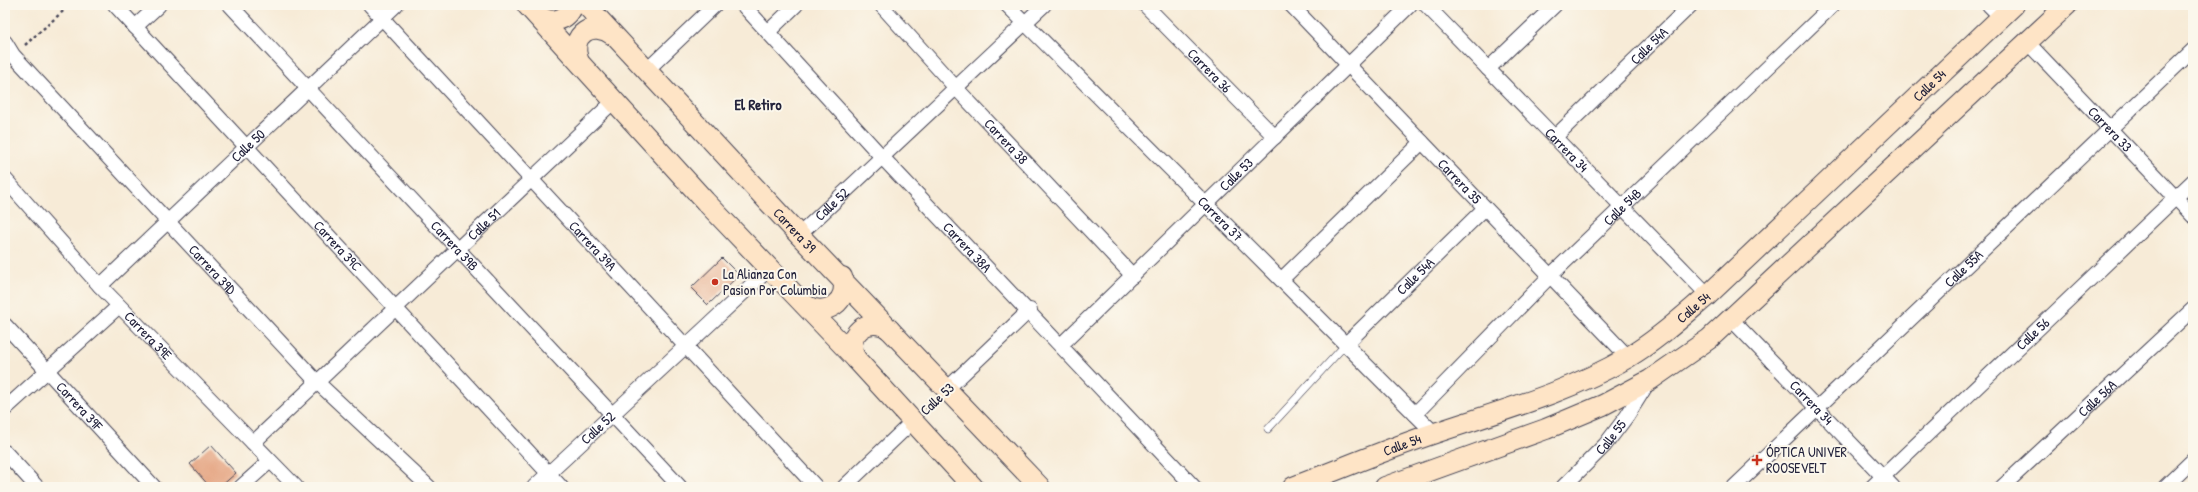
<svg xmlns="http://www.w3.org/2000/svg" width="2198" height="492" font-family="'Patrick Hand',sans-serif">
<rect width="100%" height="100%" fill="#fbf7ec"/>
<filter id="ink" filterUnits="userSpaceOnUse"><feTurbulence type="fractalNoise" baseFrequency=".025" numOctaves="2"/><feDisplacementMap in="SourceGraphic" scale="8" xChannelSelector="R" yChannelSelector="G"/><feConvolveMatrix kernelMatrix="1 2 1 2 8 2 1 2 1" color-interpolation-filters="sRGB"/></filter>
<filter id="wash" filterUnits="userSpaceOnUse"><feTurbulence type="fractalNoise" baseFrequency=".012" numOctaves="4" result="noise"/><feDisplacementMap in="SourceGraphic" scale="16" xChannelSelector="R" yChannelSelector="G"/><feGaussianBlur stdDeviation="0.9" result="paint"/><feColorMatrix in="noise" values="0 0 0 0 0 0 0 0 0 0 0 0 0 0 0 0 0 1.4 0 .05"/><feComposite in="paint" operator="in"/></filter>
<g filter="url(#wash)">
<rect width="100%" height="100%" fill="#f7ebd7"/>
<g id="blocks">
<path fill="#e39d78" d="M722,258L739,275L708,305L691,288Z
M211,445L236,473L220,487H210L190,464Z"/>
</g>
</g>
<g filter="url(#ink)">
<use href="#blocks" fill-opacity="0" stroke="#424052" stroke-width="1"/>
<g fill="none" stroke-linecap="round" stroke-linejoin="round">
<defs>
<path id="lane" d="M1268,429L1346,344"/>
<g id="street">
<path id="s1" d="M115,5L561,487"/>
<path id="s2" d="M230,5L680,487"/>
<path id="s3" d="M370,5L816,487"/>
<path id="s4" d="M743,5L882,157L1194,487"/>
<path id="s5" d="M881,5L956,88L1133,276"/>
<path id="s6" d="M1007,5L1434,433"/>
<path id="s7" d="M1145,5L1275,137"/>
<path id="s8" d="M1291,5L1628,357"/>
<path id="s9" d="M1426,5L1708,295"/>
<path d="M1989,5L2001,17"/>
<path d="M135,27L159,5"/>
<path d="M768,32L796,5"/>
<path id="s10" d="M5,42L13,55L317,382L429,487"/>
<path id="s11" d="M2028,43L2193,216"/>
<path d="M1488,69L1555,5"/>
<path d="M647,70L715,5"/>
<path id="s12" d="M1555,137L1691,5"/>
<path id="s13" d="M5,179L100,286L296,487"/>
<path id="s14" d="M799,235L1044,5"/>
<path d="M1282,279L1422,142"/>
<path id="s15" d="M100,286L396,5"/>
<path id="s16" d="M1731,319L1893,487"/>
<path id="s17" d="M5,325L154,487"/>
<path id="s18" d="M1062,344L1410,5"/>
<path id="s19" d="M1346,344L1485,208"/>
<path d="M948,388L1030,310"/>
<path d="M5,409L119,306"/>
<path id="s20" d="M1415,414L1550,276L1833,5"/>
<path id="s21" d="M253,443L614,101"/>
<path d="M5,452L37,487"/>
<path d="M241,487L270,461"/>
<path id="s22" d="M534,487L770,268"/>
<path d="M844,487L913,421"/>
<path id="s23" d="M1563,487L1605,445L1627,416L1649,381"/>
<path id="s24" d="M1734,487L2193,50"/>
<path id="s25" d="M1872,487L2193,181"/>
<path id="s26" d="M2002,487L2193,309"/>
<path d="M2165,487L2193,460"/>
</g>
<g id="secondary">
<path d="M527,5L705,201L856,359L973,487"/>
<path id="s27" d="M586,5L799,235L1040,487"/>
<path d="M536,14C549,25 567,22 573,5"/>
<path d="M578,59C570,34 592,20 613,35"/>
<path d="M804,304C824,319 851,302 842,277"/>
<path d="M856,359C842,336 869,313 890,330"/>
<path id="s28" d="M1293,487C1340,469 1387,449 1435,433C1500,411 1567,393 1627,358C1656,341 1682,317 1708,295L2014,5"/>
<path d="M1385,487L1546,429L1603,405L1650,380L1709,339L2067,5"/>
</g>
</defs>
<use href="#lane" stroke="#424052" stroke-width="8"/>
<use href="#street" stroke="#424052" stroke-width="16"/>
<use href="#secondary" stroke="#424052" stroke-width="22"/>
<path stroke="#424052" stroke-width="2.5" stroke-dasharray="3 3" stroke-linecap="butt" d="M25,45L70,5
M926,409L934,401"/>
<use href="#lane" stroke="#fff" stroke-width="7"/>
<use href="#street" stroke="#fff" stroke-width="14"/>
<use href="#secondary" stroke="#fee4c6" stroke-width="20"/>
</g>
</g>
<g fill="#c8321e" stroke="#fbf7ec" stroke-width="1.5">
<circle cx="715" cy="282" r="4"/>
<path d="M1755 454h4v4h4v4h-4v4h-4v-4h-4v-4h4z"/>
</g>
<g text-anchor="middle" stroke-width="4" stroke-linejoin="round" paint-order="stroke">
<g font-size="14" fill="#22223b" stroke="#fbf7ec">
<text dy="5" stroke="none"><textPath href="#s12" startOffset="131">Calle 54A</textPath></text>
<text dy="5" stroke="none"><textPath href="#s7" startOffset="92">Carrera 36</textPath></text>
<text dy="5" stroke="none"><textPath href="#s28" startOffset="766">Calle 54</textPath></text>
<text dy="5" stroke="none"><textPath href="#s11" startOffset="119">Carrera 33</textPath></text>
<text dy="5" stroke="none"><textPath href="#s5" startOffset="185">Carrera 38</textPath></text>
<text dy="5" stroke="none"><textPath href="#s15" startOffset="204">Calle 50</textPath></text>
<text dy="5" stroke="none"><textPath href="#s9" startOffset="202">Carrera 34</textPath></text>
<text dy="5" stroke="none"><textPath href="#s18" startOffset="243">Calle 53</textPath></text>
<text dy="5" stroke="none"><textPath href="#s8" startOffset="244">Carrera 35</textPath></text>
<text dy="5" stroke="none"><textPath href="#s14" startOffset="45">Calle 52</textPath></text>
<text dy="5" stroke="none"><textPath href="#s20" startOffset="293">Calle 54B</textPath></text>
<text dy="5" stroke="none"><textPath href="#s6" startOffset="302">Carrera 37</textPath></text>
<text dy="5" stroke="none"><textPath href="#s21" startOffset="318">Calle 51</textPath></text>
<text dy="5" stroke="none"><textPath href="#s27" startOffset="307">Carrera 39</textPath></text>
<text dy="5" stroke="none"><textPath href="#s1" startOffset="328">Carrera 39C</textPath></text>
<text dy="5" stroke="none"><textPath href="#s2" startOffset="329">Carrera 39B</textPath></text>
<text dy="5" stroke="none"><textPath href="#s3" startOffset="328">Carrera 39A</textPath></text>
<text dy="5" stroke="none"><textPath href="#s4" startOffset="330">Carrera 38A</textPath></text>
<text dy="5" stroke="none"><textPath href="#s10" startOffset="308">Carrera 39D</textPath></text>
<text dy="5" stroke="none"><textPath href="#s24" startOffset="317">Calle 55A</textPath></text>
<text dy="5" stroke="none"><textPath href="#s19" startOffset="97">Calle 54A</textPath></text>
<text dy="5" stroke="none"><textPath href="#s28" startOffset="442">Calle 54</textPath></text>
<text dy="5" stroke="none"><textPath href="#s25" startOffset="222">Calle 56</textPath></text>
<text dy="5" stroke="none"><textPath href="#s13" startOffset="212">Carrera 39E</textPath></text>
<text dy="5" stroke="none"><textPath href="#s26" startOffset="130">Calle 56A</textPath></text>
<text transform="translate(937 399) rotate(-43)" y="5">Calle 53</text>
<text dy="5" stroke="none"><textPath href="#s16" startOffset="116">Carrera 34</textPath></text>
<text dy="5" stroke="none"><textPath href="#s17" startOffset="110">Carrera 39F</textPath></text>
<text dy="5" stroke="none"><textPath href="#s22" startOffset="87">Calle 52</textPath></text>
<text dy="5" stroke="none"><textPath href="#s23" startOffset="69">Calle 55</textPath></text>
<text dy="5" stroke="none"><textPath href="#s28" startOffset="117">Calle 54</textPath></text>
</g>
<g font-size="14" fill="#22223b" stroke="#fbf7ec" text-anchor="start">
<text x="723" y="279">La Alianza Con<tspan x="723" dy="16">Pasion Por Columbia</tspan></text>
<text x="1766" y="457">ÓPTICA UNIVER<tspan x="1766" dy="16">ROOSEVELT</tspan></text>
</g>
<g font-size="15" font-weight="bold" fill="#22223b" stroke="#fbf7ec">
<text x="758" y="110">El Retiro</text>
</g>
</g>
<rect width="2198" height="492" fill="none" stroke="#fbf7ec" stroke-width="20"/>
</svg>
